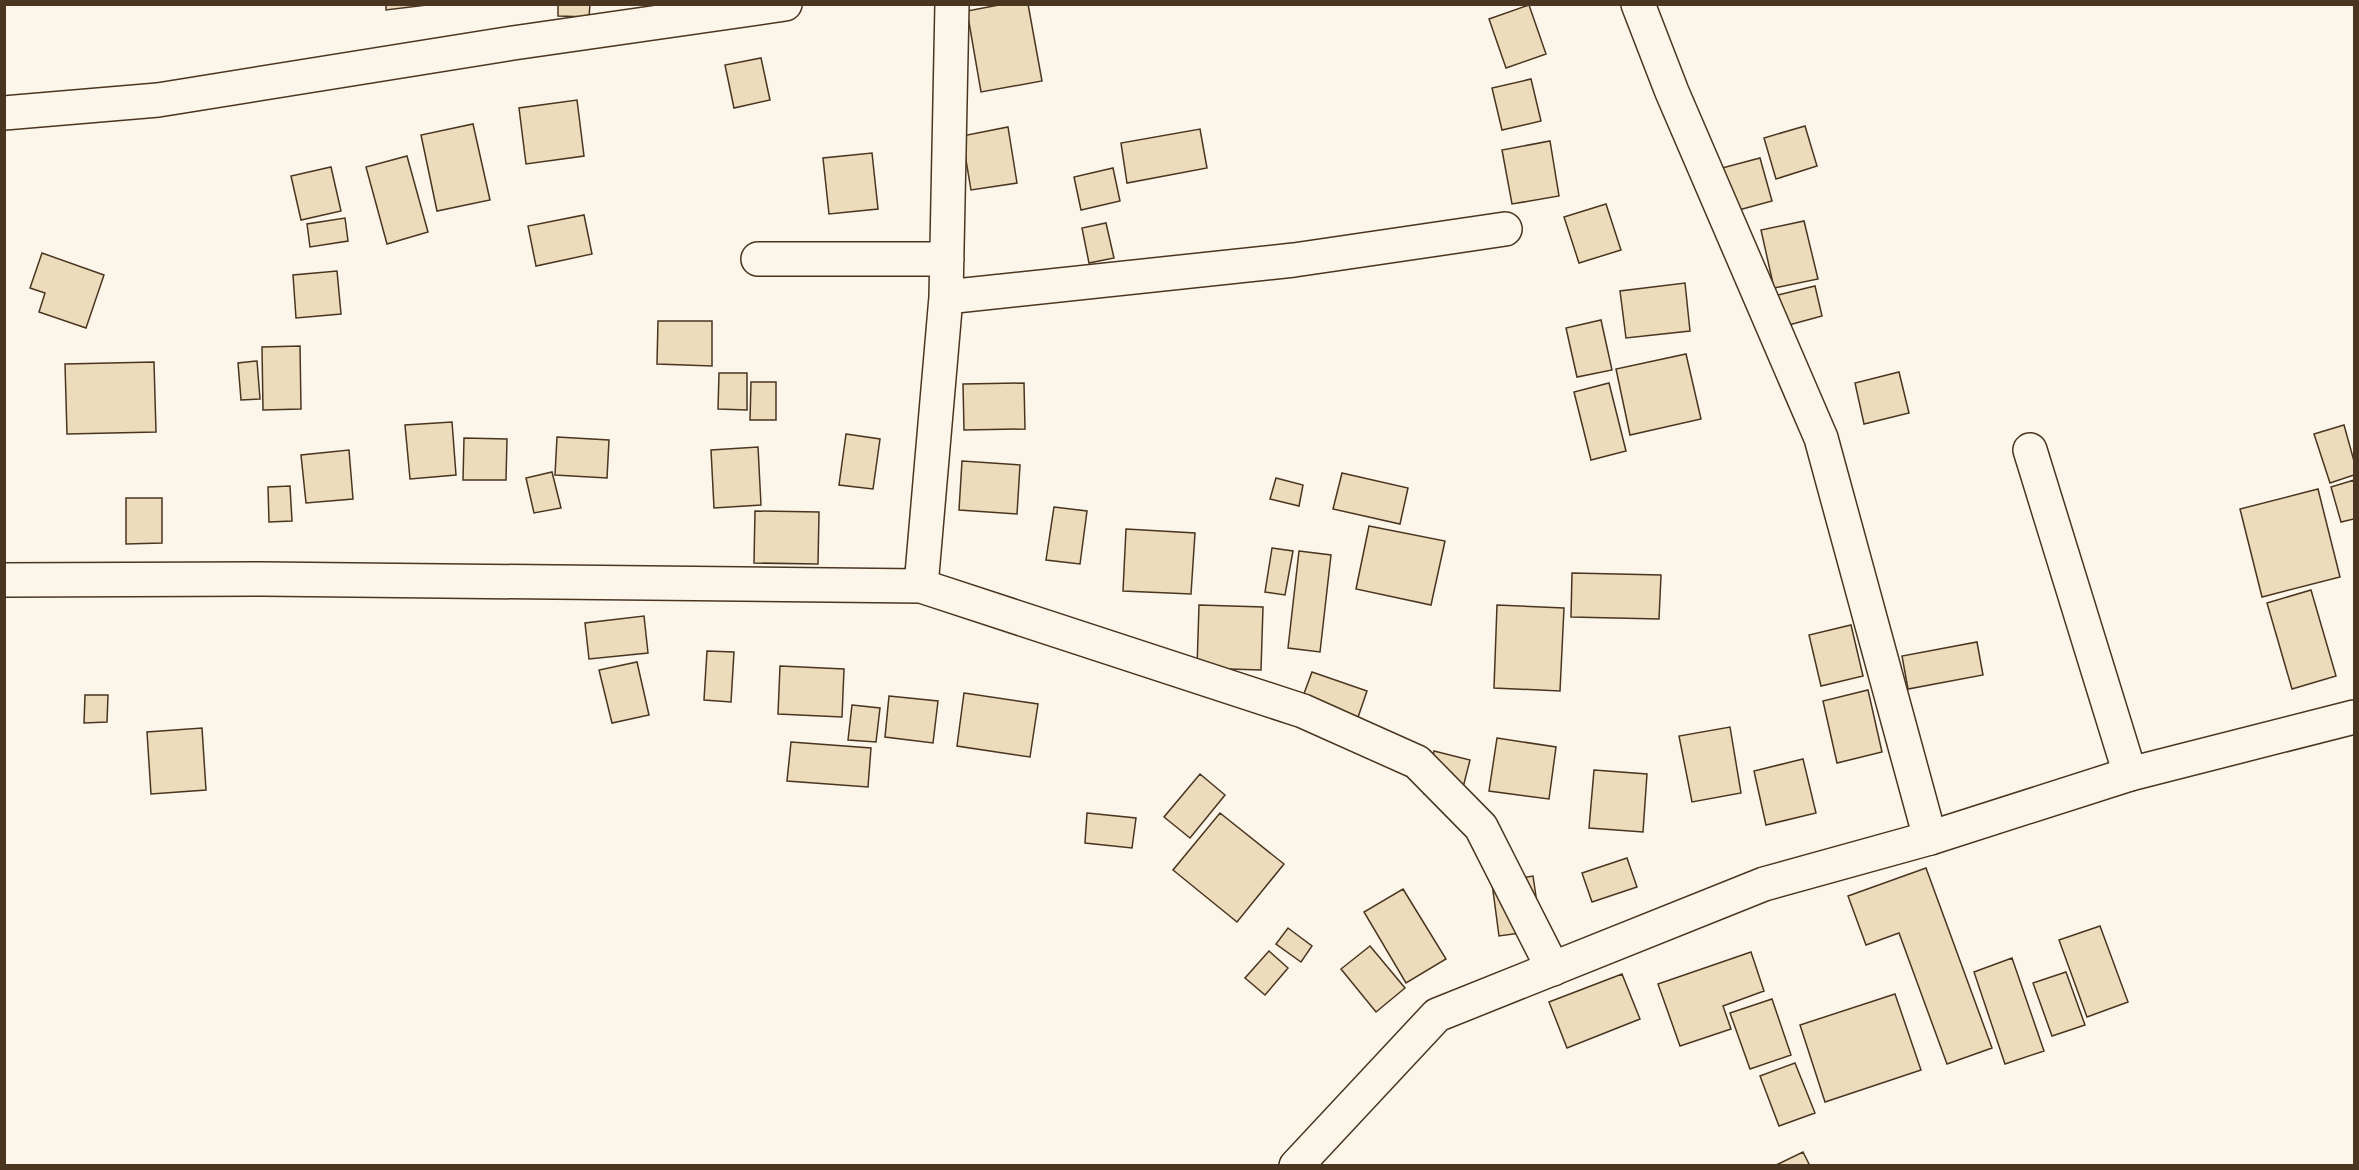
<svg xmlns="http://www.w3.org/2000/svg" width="2359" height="1170" font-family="'Open Sans',sans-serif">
<rect width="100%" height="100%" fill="#fbf6e9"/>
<path fill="#ecdcbc" stroke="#4a3520" stroke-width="1.5" d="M386,4H435L386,10Z
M558,4H590L589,17L558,16Z
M1004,4H1028L1042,81L981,92L967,11Z
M1529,5L1546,54L1506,68L1489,19Z
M761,58L770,100L734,108L725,65Z
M1531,79L1541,121L1502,130L1492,88Z
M577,100L584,156L526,164L519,108Z
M473,124L490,200L437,211L421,135Z
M1805,126L1817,166L1776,179L1764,138Z
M1008,127L1017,183L971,190L962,136Z
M1200,129L1207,168L1127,183L1121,143Z
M1550,141L1559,196L1512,204L1502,150Z
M872,153L878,209L829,214L823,158Z
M407,156L428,232L387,244L366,167Z
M1760,158L1772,201L1735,211L1722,168Z
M331,167L341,211L301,220L291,176Z
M1113,168L1120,201L1081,210L1074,177Z
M1606,204L1621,250L1579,263L1564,217Z
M584,215L592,254L536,266L528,226Z
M345,218L348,241L310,247L307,224Z
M1804,221L1818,279L1774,288L1761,230Z
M1106,223L1114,258L1089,263L1082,228Z
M42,253L104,275L86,328L39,312L45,293L30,288Z
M337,271L341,314L296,318L293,275Z
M1685,283L1690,331L1626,338L1620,291Z
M1815,286L1822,316L1785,326L1778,295Z
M1601,320L1612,370L1577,377L1566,328Z
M658,321H712V366L657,364Z
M300,346L301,409L263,410L262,347Z
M1686,354L1701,419L1630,435L1616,369Z
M257,361L260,399L241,400L238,363Z
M154,362L156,432L67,434L65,364Z
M1899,372L1909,413L1864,424L1855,383Z
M719,373H747V410L718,409Z
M751,382H776V420H750Z
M1024,383L1025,429L964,430L963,384Z
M1609,383L1626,451L1591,460L1574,392Z
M452,422L456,475L410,479L405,425Z
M2344,425L2354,461V475L2330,483L2314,434Z
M846,434L880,439L873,489L839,485Z
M557,437L609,440L607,478L555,475Z
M464,438L507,439L506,480H463Z
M758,447L761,505L714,508L711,450Z
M349,450L353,499L306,503L301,455Z
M962,461L1020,465L1017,514L959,510Z
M552,472L561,508L534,513L526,478Z
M1342,473L1408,488L1400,524L1333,509Z
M1276,478L1303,485L1299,506L1270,499Z
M2354,480V519L2341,522L2331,487Z
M290,486L292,521L269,522L268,487Z
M2318,489L2340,577L2262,597L2240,509Z
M126,498H162V543L126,544Z
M1054,507L1087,511L1080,564L1046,560Z
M755,511L819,512L818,564L754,563Z
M1369,526L1445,541L1431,605L1356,589Z
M1126,529L1195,533L1191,594L1123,591Z
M1272,548L1293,551L1285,595L1265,592Z
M1299,551L1331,555L1320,652L1288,648Z
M1572,573L1661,575L1659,619L1571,617Z
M2311,590L2336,676L2292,689L2267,603Z
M1199,605L1263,607L1261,670L1197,668Z
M1497,605L1564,608L1560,691L1494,688Z
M644,616L648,653L589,659L585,623Z
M1851,625L1863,676L1821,686L1809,635Z
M1977,642L1983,675L1908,689L1902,656Z
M707,651L734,652L731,702L704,700Z
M637,662L649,715L612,723L599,670Z
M780,666L844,669L842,717L778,714Z
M1312,672L1367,691L1355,726L1299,707Z
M1868,690L1882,752L1837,763L1823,701Z
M964,693L1038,704L1030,757L957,746Z
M85,695H108L107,722L84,723Z
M889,696L938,701L933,743L885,737Z
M852,705L880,708L876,742L848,740Z
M1730,727L1741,793L1692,802L1679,736Z
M202,728L206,790L151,794L147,732Z
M1497,738L1556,747L1549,799L1489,791Z
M791,742L871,748L868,787L787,781Z
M1434,751L1470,760L1459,803L1424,794Z
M1803,759L1816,813L1766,825L1754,771Z
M1594,770L1647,774L1643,832L1589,828Z
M1200,774L1225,795L1190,838L1164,817Z
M1087,813L1136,818L1132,848L1085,843Z
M1220,813L1284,864L1237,922L1173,870Z
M1627,858L1637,887L1592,902L1582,873Z
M1926,868L1992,1048L1947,1064L1899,933L1866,945L1848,896Z
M1533,876L1541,930L1499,936L1492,883Z
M1403,889L1446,959L1406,983L1364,912Z
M2100,926L2128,1002L2087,1017L2059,940Z
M1288,928L1312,946L1301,962L1276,944Z
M1370,946L1405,988L1376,1012L1341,969Z
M1269,951L1288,968L1265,995L1245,978Z
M1751,952L1764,991L1723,1006L1731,1029L1680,1046L1658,984Z
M2012,958L2044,1051L2005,1064L1974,972Z
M2066,972L2085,1025L2052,1036L2033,983Z
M1622,974L1640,1019L1567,1048L1549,1002Z
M1895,994L1921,1070L1825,1102L1800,1025Z
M1772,999L1791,1055L1750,1069L1730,1013Z
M1795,1063L1815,1113L1779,1126L1760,1076Z
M1803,1152L1810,1166H1774Z"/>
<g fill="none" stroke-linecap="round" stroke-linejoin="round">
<defs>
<path id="minor" d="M1638,4L1672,92L1821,438L1930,838
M4,113L158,100L513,43L785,4
M758,259H947
M946,297L1294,260L1505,229
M2030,450L2130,774
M4,580L263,579L921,586L1303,711L1417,762L1481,827L1553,969
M921,586L946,297L952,4"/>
<path id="tertiary" d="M1296,1166L1437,1015L1764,884L1930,838L2130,774L2354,717"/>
</defs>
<use href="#minor" stroke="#4a3520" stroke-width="36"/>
<use href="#tertiary" stroke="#4a3520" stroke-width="36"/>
<use href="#minor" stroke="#fbf6e9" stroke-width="33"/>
<use href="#tertiary" stroke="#fbf6e9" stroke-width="33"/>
</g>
<rect width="2359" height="1170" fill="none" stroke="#4a3520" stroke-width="12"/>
</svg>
